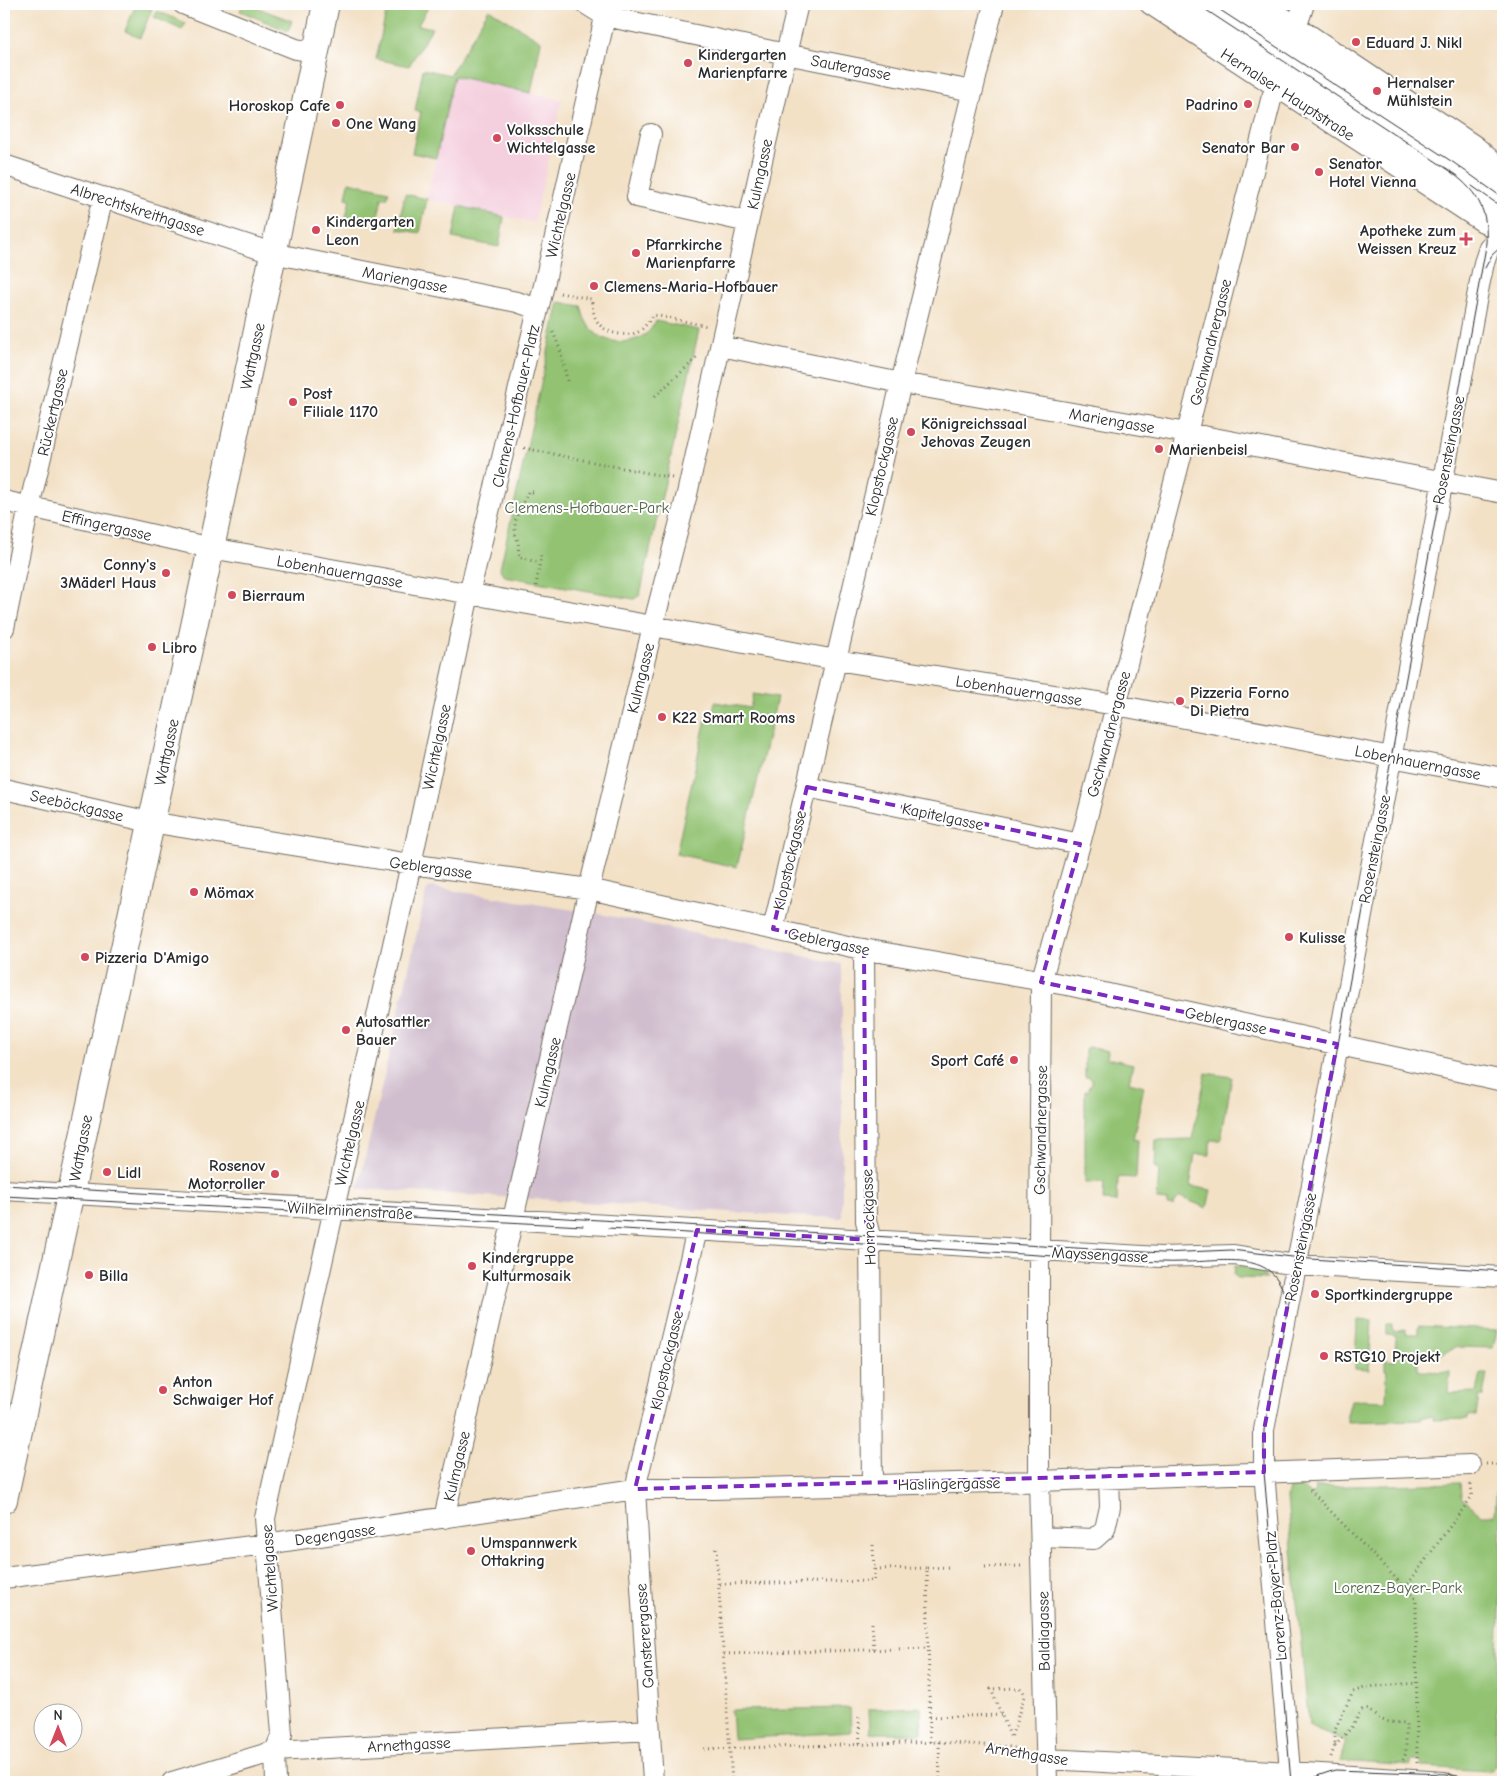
<svg xmlns="http://www.w3.org/2000/svg" width="1507" height="1786" font-family="'Comic Neue',sans-serif">
<rect width="100%" height="100%" fill="#fff"/>
<filter id="ink" filterUnits="userSpaceOnUse"><feTurbulence type="fractalNoise" baseFrequency=".02" numOctaves="2"/><feDisplacementMap in="SourceGraphic" scale="10" xChannelSelector="R" yChannelSelector="G"/><feConvolveMatrix kernelMatrix="1 2 1 2 8 2 1 2 1" color-interpolation-filters="sRGB"/></filter>
<filter id="wash" filterUnits="userSpaceOnUse"><feTurbulence type="fractalNoise" baseFrequency=".0096" numOctaves="4" result="noise"/><feDisplacementMap in="SourceGraphic" scale="20" xChannelSelector="R" yChannelSelector="G"/><feGaussianBlur stdDeviation="1.12" result="paint"/><feColorMatrix in="noise" values="0 0 0 0 0 0 0 0 0 0 0 0 0 0 0 0 0 1.4 0 .05"/><feComposite in="paint" operator="in"/></filter>
<g filter="url(#wash)">
<rect width="100%" height="100%" fill="#f3e1c6"/>
<path fill="#f4cfdd" d="M454,76L562,100L534,223L427,199Z"/>
<path fill="#d0bdcd" d="M431,887L605,915L842,964V1218L790,1216L539,1199L358,1189L427,889Z"/>
<path fill="#92c272" stroke="#5e764e" d="M136,4L152,9L140,38L125,31Z
M243,4H248L292,21L288,31L240,11Z
M388,4H430L418,25L432,28L409,66L376,59Z
M489,9L541,41L531,93L454,76L436,158L412,153L421,112L415,111L423,69L450,75Z
M157,11L186,23L182,30L154,17Z
M349,182L389,191L387,198H382L377,221L368,219L367,223L346,218L350,199L346,198Z
M405,194L427,199L420,233L398,229Z
M459,206L504,217L499,247L453,238Z
M559,302L581,306C583,311 583,317 586,321C597,344 628,348 647,333C651,330 653,325 656,321L699,330L640,595L634,599L504,576L500,569Z
M753,694L777,698L737,867L676,854L707,714H712L715,702L750,708Z
M1088,1047L1108,1051L1107,1058L1133,1064L1129,1082L1144,1086L1133,1139L1138,1140L1136,1178L1118,1177L1117,1202L1103,1201L1104,1182L1085,1183V1091H1088V1088L1092,1084V1080L1089,1077H1085V1049Z
M1206,1073L1232,1077L1221,1140H1210V1155L1195,1154L1190,1186L1211,1190L1207,1208L1180,1197L1175,1202L1174,1206L1167,1205V1201L1157,1200L1159,1169H1155L1156,1140L1192,1139Z
M1235,1266C1247,1266 1260,1269 1267,1279L1237,1278L1234,1275Z
M1357,1320L1372,1321L1369,1370L1355,1369Z
M1387,1324H1392V1329L1396,1332L1406,1329V1334H1418V1326L1497,1330L1493,1348L1457,1347L1443,1354L1418,1353V1371L1450,1372L1449,1393L1477,1392L1481,1374H1487L1483,1396H1479L1476,1416H1468V1419L1433,1420V1416H1421V1420L1347,1422V1415L1351,1400L1386,1401L1387,1371L1385,1370V1360L1395,1361L1396,1336L1387,1335Z
M1497,1482H1503L1495,1765L1493,1769L1488,1771L1422,1767V1761H1411V1766L1340,1761L1346,1741L1309,1726L1287,1498L1289,1489L1302,1487L1311,1495L1315,1490V1487L1460,1483L1461,1497L1482,1515H1495Z
M921,1707L922,1733H870L869,1709Z
M850,1708L851,1732L733,1739L731,1710Z"/>
</g>
<g filter="url(#ink)">
<g fill="none" stroke-linecap="round" stroke-linejoin="round">
<defs>
<path id="minor" d="M183,4L296,49L314,52
M586,4L605,16L786,54L972,91
M1150,4L1483,222
M1263,4L1475,146L1503,171
M651,134L637,197L748,222
M1439,159L1503,203
M4,165L272,253L517,302L538,309
M721,346L901,383L1187,433L1503,493
M4,501L211,548L653,626L836,660L1116,705L1503,778
M4,628L29,507L103,197
M807,787L1080,844
M4,789L150,822L411,864L589,889L852,947L1072,986L1503,1081
M773,929L901,383L994,4
M864,949L866,1221L870,1236L872,1485
M4,1190L1160,1257L1234,1255L1296,1265L1503,1277
M444,1518L589,889L653,626L687,494L786,54L798,4
M1041,1537L1094,1539L1105,1529L1110,1507L1109,1478
M4,1578L266,1544L635,1489H713L1039,1481L1470,1465
M1047,1759L1290,1772L1444,1782
M172,1782L275,1751L650,1730
M276,1782L275,1751L282,1734L265,1518L411,864L469,594L545,281L608,4
M653,1782L635,1489L697,1230
M1047,1782L1039,1481V1246L1041,982L1080,844L1187,433L1271,100L1283,68L1304,4
M1291,1782L1264,1472V1430L1311,1190L1479,286L1484,263L1489,248L1503,231"/>
<path id="major" d="M1184,4L1445,177L1468,196L1485,217L1503,234
M1226,4L1469,162L1503,181
M4,1500L211,548L326,4"/>
</defs>
<use href="#minor" stroke="#716b61" stroke-width="22"/>
<use href="#major" stroke="#716b61" stroke-width="28"/>
<path stroke="#716b61" stroke-width="3" stroke-dasharray="1 4" stroke-linecap="butt" d="M560,293L591,299C593,308 593,318 600,325C608,334 627,337 638,332C644,329 649,320 654,315L707,326
M553,332L560,349L568,384
M655,396L699,356
M524,448L672,478
M533,492H528C523,505 514,515 515,530C515,534 517,538 518,542C519,547 518,552 519,557L540,563
M536,586L541,555
M1486,1464H1503
M1310,1490L1416,1599L1417,1763
M873,1545L874,1569L927,1568L930,1742
M716,1548L732,1782
M985,1567L1024,1566
M927,1568L950,1567
M720,1584L874,1581V1569
M1405,1588L1468,1502L1472,1496L1471,1483
M872,1623L874,1650
M724,1654L929,1648
M1024,1697L1011,1738L991,1689L1020,1688L1025,1694
M859,1717L860,1744
M930,1717L1001,1715
M939,1742L940,1782
M1335,1746L1352,1727L1362,1710L1368,1709C1381,1723 1388,1722 1406,1723V1753L1403,1760
M704,1749L939,1742L1011,1747L1027,1752
M1331,1757L1335,1745V1729L1353,1692L1367,1687L1417,1683"/>
<use href="#minor" stroke="#fff" stroke-width="20"/>
<use href="#major" stroke="#fff" stroke-width="26"/>
<path stroke="#2b2b2b" stroke-width="1" d="M1197,4L1458,176
M1211,4L1454,163L1503,198
M1472,186L1503,208
M1485,268L1492,255L1503,245
M4,1185L1127,1251L1163,1253L1231,1250L1310,1259L1503,1271
M4,1196L583,1226
M608,1228L1134,1261C1150,1261 1167,1263 1184,1262C1224,1262 1278,1248 1286,1303
M1291,1782L1264,1472V1430L1311,1190L1485,252C1490,215 1481,194 1451,172
M1309,1782L1317,1776L1335,1770L1446,1774L1470,1778L1481,1782"/>
</g>
</g>
<path fill="none" stroke="#7b2cbf" stroke-width="4" stroke-dasharray="10 6" stroke-linejoin="round" d="M807,787L1080,844L1041,982L1337,1044L1264,1430V1472L635,1489L697,1230L871,1240L866,1221L864,949L773,929Z"/>
<g fill="#d1495b" stroke="#fff" stroke-width="2">
<circle cx="1356" cy="42" r="5"/>
<circle cx="688" cy="63" r="5"/>
<circle cx="1377" cy="91" r="5"/>
<circle cx="1248" cy="104" r="5"/>
<circle cx="340" cy="105" r="5"/>
<circle cx="336" cy="123" r="5"/>
<circle cx="497" cy="138" r="5"/>
<circle cx="1295" cy="147" r="5"/>
<circle cx="1319" cy="172" r="5"/>
<circle cx="316" cy="230" r="5"/>
<path d="M1463.5 231.5h5v5h5v5h-5v5h-5v-5h-5v-5h5z"/>
<circle cx="636" cy="253" r="5"/>
<circle cx="594" cy="286" r="5"/>
<circle cx="293" cy="402" r="5"/>
<circle cx="911" cy="432" r="5"/>
<circle cx="1159" cy="449" r="5"/>
<circle cx="166" cy="573" r="5"/>
<circle cx="232" cy="595" r="5"/>
<circle cx="152" cy="647" r="5"/>
<circle cx="1180" cy="701" r="5"/>
<circle cx="662" cy="717" r="5"/>
<circle cx="194" cy="892" r="5"/>
<circle cx="1289" cy="937" r="5"/>
<circle cx="85" cy="957" r="5"/>
<circle cx="346" cy="1030" r="5"/>
<circle cx="1014" cy="1060" r="5"/>
<circle cx="107" cy="1172" r="5"/>
<circle cx="275" cy="1174" r="5"/>
<circle cx="472" cy="1266" r="5"/>
<circle cx="89" cy="1275" r="5"/>
<circle cx="1315" cy="1294" r="5"/>
<circle cx="1324" cy="1356" r="5"/>
<circle cx="163" cy="1390" r="5"/>
<circle cx="471" cy="1551" r="5"/>
</g>
<g text-anchor="middle" stroke-width="4" stroke-linejoin="round" paint-order="stroke">
<g font-size="16" font-weight="bold" fill="#2b2b2b" stroke="#fff" text-anchor="start">
<text x="1366" y="48">Eduard J. Nikl</text>
<text x="698" y="60">Kindergarten<tspan x="698" dy="18">Marienpfarre</tspan></text>
<text x="1387" y="88">Hernalser<tspan x="1387" dy="18">Mühlstein</tspan></text>
<text x="1238" y="110" text-anchor="end">Padrino</text>
<text x="330" y="111" text-anchor="end">Horoskop Cafe</text>
<text x="346" y="129">One Wang</text>
<text x="507" y="135">Volksschule<tspan x="507" dy="18">Wichtelgasse</tspan></text>
<text x="1285" y="153" text-anchor="end">Senator Bar</text>
<text x="1329" y="169">Senator<tspan x="1329" dy="18">Hotel Vienna</tspan></text>
<text x="326" y="227">Kindergarten<tspan x="326" dy="18">Leon</tspan></text>
<text x="1456" y="236" text-anchor="end">Apotheke zum<tspan x="1456" dy="18">Weissen Kreuz</tspan></text>
<text x="646" y="250">Pfarrkirche<tspan x="646" dy="18">Marienpfarre</tspan></text>
<text x="604" y="292">Clemens-Maria-Hofbauer</text>
<text x="303" y="399">Post<tspan x="303" dy="18">Filiale 1170</tspan></text>
<text x="921" y="429">Königreichssaal<tspan x="921" dy="18">Jehovas Zeugen</tspan></text>
<text x="1169" y="455">Marienbeisl</text>
<text x="156" y="570" text-anchor="end">Conny's<tspan x="156" dy="18">3Mäderl Haus</tspan></text>
<text x="242" y="601">Bierraum</text>
<text x="162" y="653">Libro</text>
<text x="1190" y="698">Pizzeria Forno<tspan x="1190" dy="18">Di Pietra</tspan></text>
<text x="672" y="723">K22 Smart Rooms</text>
<text x="204" y="898">Mömax</text>
<text x="1299" y="943">Kulisse</text>
<text x="95" y="963">Pizzeria D'Amigo</text>
<text x="356" y="1027">Autosattler<tspan x="356" dy="18">Bauer</tspan></text>
<text x="1004" y="1066" text-anchor="end">Sport Café</text>
<text x="265" y="1171" text-anchor="end">Rosenov<tspan x="265" dy="18">Motorroller</tspan></text>
<text x="117" y="1178">Lidl</text>
<text x="482" y="1263">Kindergruppe<tspan x="482" dy="18">Kulturmosaik</tspan></text>
<text x="99" y="1281">Billa</text>
<text x="1325" y="1300">Sportkindergruppe</text>
<text x="1334" y="1362">RSTG10 Projekt</text>
<text x="173" y="1387">Anton<tspan x="173" dy="18">Schwaiger Hof</tspan></text>
<text x="481" y="1548">Umspannwerk<tspan x="481" dy="18">Ottakring</tspan></text>
</g>
<g font-size="16" fill="#2b2b2b" stroke="#fff">
<text transform="translate(851 67) rotate(11)" y="6">Sautergasse</text>
<text transform="translate(1288 94) rotate(33)" y="6">Hernalser Hauptstraße</text>
<text transform="translate(759 174) rotate(-78)" y="6">Kulmgasse</text>
<text transform="translate(138 209) rotate(18)" y="6">Albrechtskreithgasse</text>
<text transform="translate(560 215) rotate(-77)" y="6">Wichtelgasse</text>
<text transform="translate(405 279) rotate(11)" y="6">Mariengasse</text>
<text transform="translate(1210 342) rotate(-76)" y="6">Gschwandnergasse</text>
<text transform="translate(252 356) rotate(-78)" y="6">Wattgasse</text>
<text transform="translate(515 406) rotate(-77)" y="6">Clemens-Hofbauer-Platz</text>
<text transform="translate(52 412) rotate(-77)" y="6">Rückertgasse</text>
<text transform="translate(1112 420) rotate(10)" y="6">Mariengasse</text>
<text transform="translate(1448 450) rotate(-79)" y="6">Rosensteingasse</text>
<text transform="translate(881 466) rotate(-77)" y="6">Klopstockgasse</text>
<text transform="translate(107 525) rotate(13)" y="6">Effingergasse</text>
<text transform="translate(340 571) rotate(10)" y="6">Lobenhauerngasse</text>
<text transform="translate(640 678) rotate(-76)" y="6">Kulmgasse</text>
<text transform="translate(1019 690) rotate(9)" y="6">Lobenhauerngasse</text>
<text transform="translate(1108 734) rotate(-75)" y="6">Gschwandnergasse</text>
<text transform="translate(436 747) rotate(-78)" y="6">Wichtelgasse</text>
<text transform="translate(166 752) rotate(-78)" y="6">Wattgasse</text>
<text transform="translate(1418 762) rotate(11)" y="6">Lobenhauerngasse</text>
<text transform="translate(77 805) rotate(13)" y="6">Seeböckgasse</text>
<text transform="translate(943 816) rotate(12)" y="6">Kapitelgasse</text>
<text transform="translate(1374 849) rotate(-79)" y="6">Rosensteingasse</text>
<text transform="translate(789 860) rotate(-77)" y="6">Klopstockgasse</text>
<text transform="translate(431 867) rotate(8)" y="6">Geblergasse</text>
<text transform="translate(829 941) rotate(12)" y="6">Geblergasse</text>
<text transform="translate(1226 1020) rotate(12)" y="6">Geblergasse</text>
<text transform="translate(547 1072) rotate(-77)" y="6">Kulmgasse</text>
<text transform="translate(1040 1130) rotate(-89)" y="6">Gschwandnergasse</text>
<text transform="translate(349 1143) rotate(-77)" y="6">Wichtelgasse</text>
<text transform="translate(80 1148) rotate(-79)" y="6">Wattgasse</text>
<text transform="translate(350 1210) rotate(3)" y="6">Wilhelminenstraße</text>
<text transform="translate(868 1217) rotate(-92)" y="6">Horneckgasse</text>
<text transform="translate(1300 1247) rotate(-79)" y="6">Rosensteingasse</text>
<text transform="translate(1100 1254) rotate(3)" y="6">Mayssengasse</text>
<text transform="translate(666 1360) rotate(-77)" y="6">Klopstockgasse</text>
<text transform="translate(456 1466) rotate(-77)" y="6">Kulmgasse</text>
<text transform="translate(949 1483) rotate(-1)" y="6">Haslingergasse</text>
<text transform="translate(335 1534) rotate(-8)" y="6">Degengasse</text>
<text transform="translate(269 1568) rotate(-94)" y="6">Wichtelgasse</text>
<text transform="translate(1275 1596) rotate(-95)" y="6">Lorenz-Bayer-Platz</text>
<text transform="translate(1043 1631) rotate(-91)" y="6">Baldiagasse</text>
<text transform="translate(644 1636) rotate(-94)" y="6">Gansterergasse</text>
<text transform="translate(409 1744) rotate(-3)" y="6">Arnethgasse</text>
<text transform="translate(1027 1753) rotate(9)" y="6">Arnethgasse</text>
</g>
<g font-size="16" fill="#4f6044" stroke="#fff">
<text x="587" y="513">Clemens-Hofbauer-Park</text>
<text x="1398" y="1593">Lorenz-Bayer-Park</text>
</g>
</g>
<rect width="1507" height="1786" fill="none" stroke="#fff" stroke-width="20"/>
<g transform="translate(58 1728)"><circle r="24" fill="#ffffff" stroke="#aaaaaa"/>
<path d="M0-4L9 19L0 12L-9 19Z" fill="#d1495b"/>
<text y="-8" font-size="14" font-weight="bold" text-anchor="middle" fill="#2b2b2b">N</text>
</g>
</svg>
